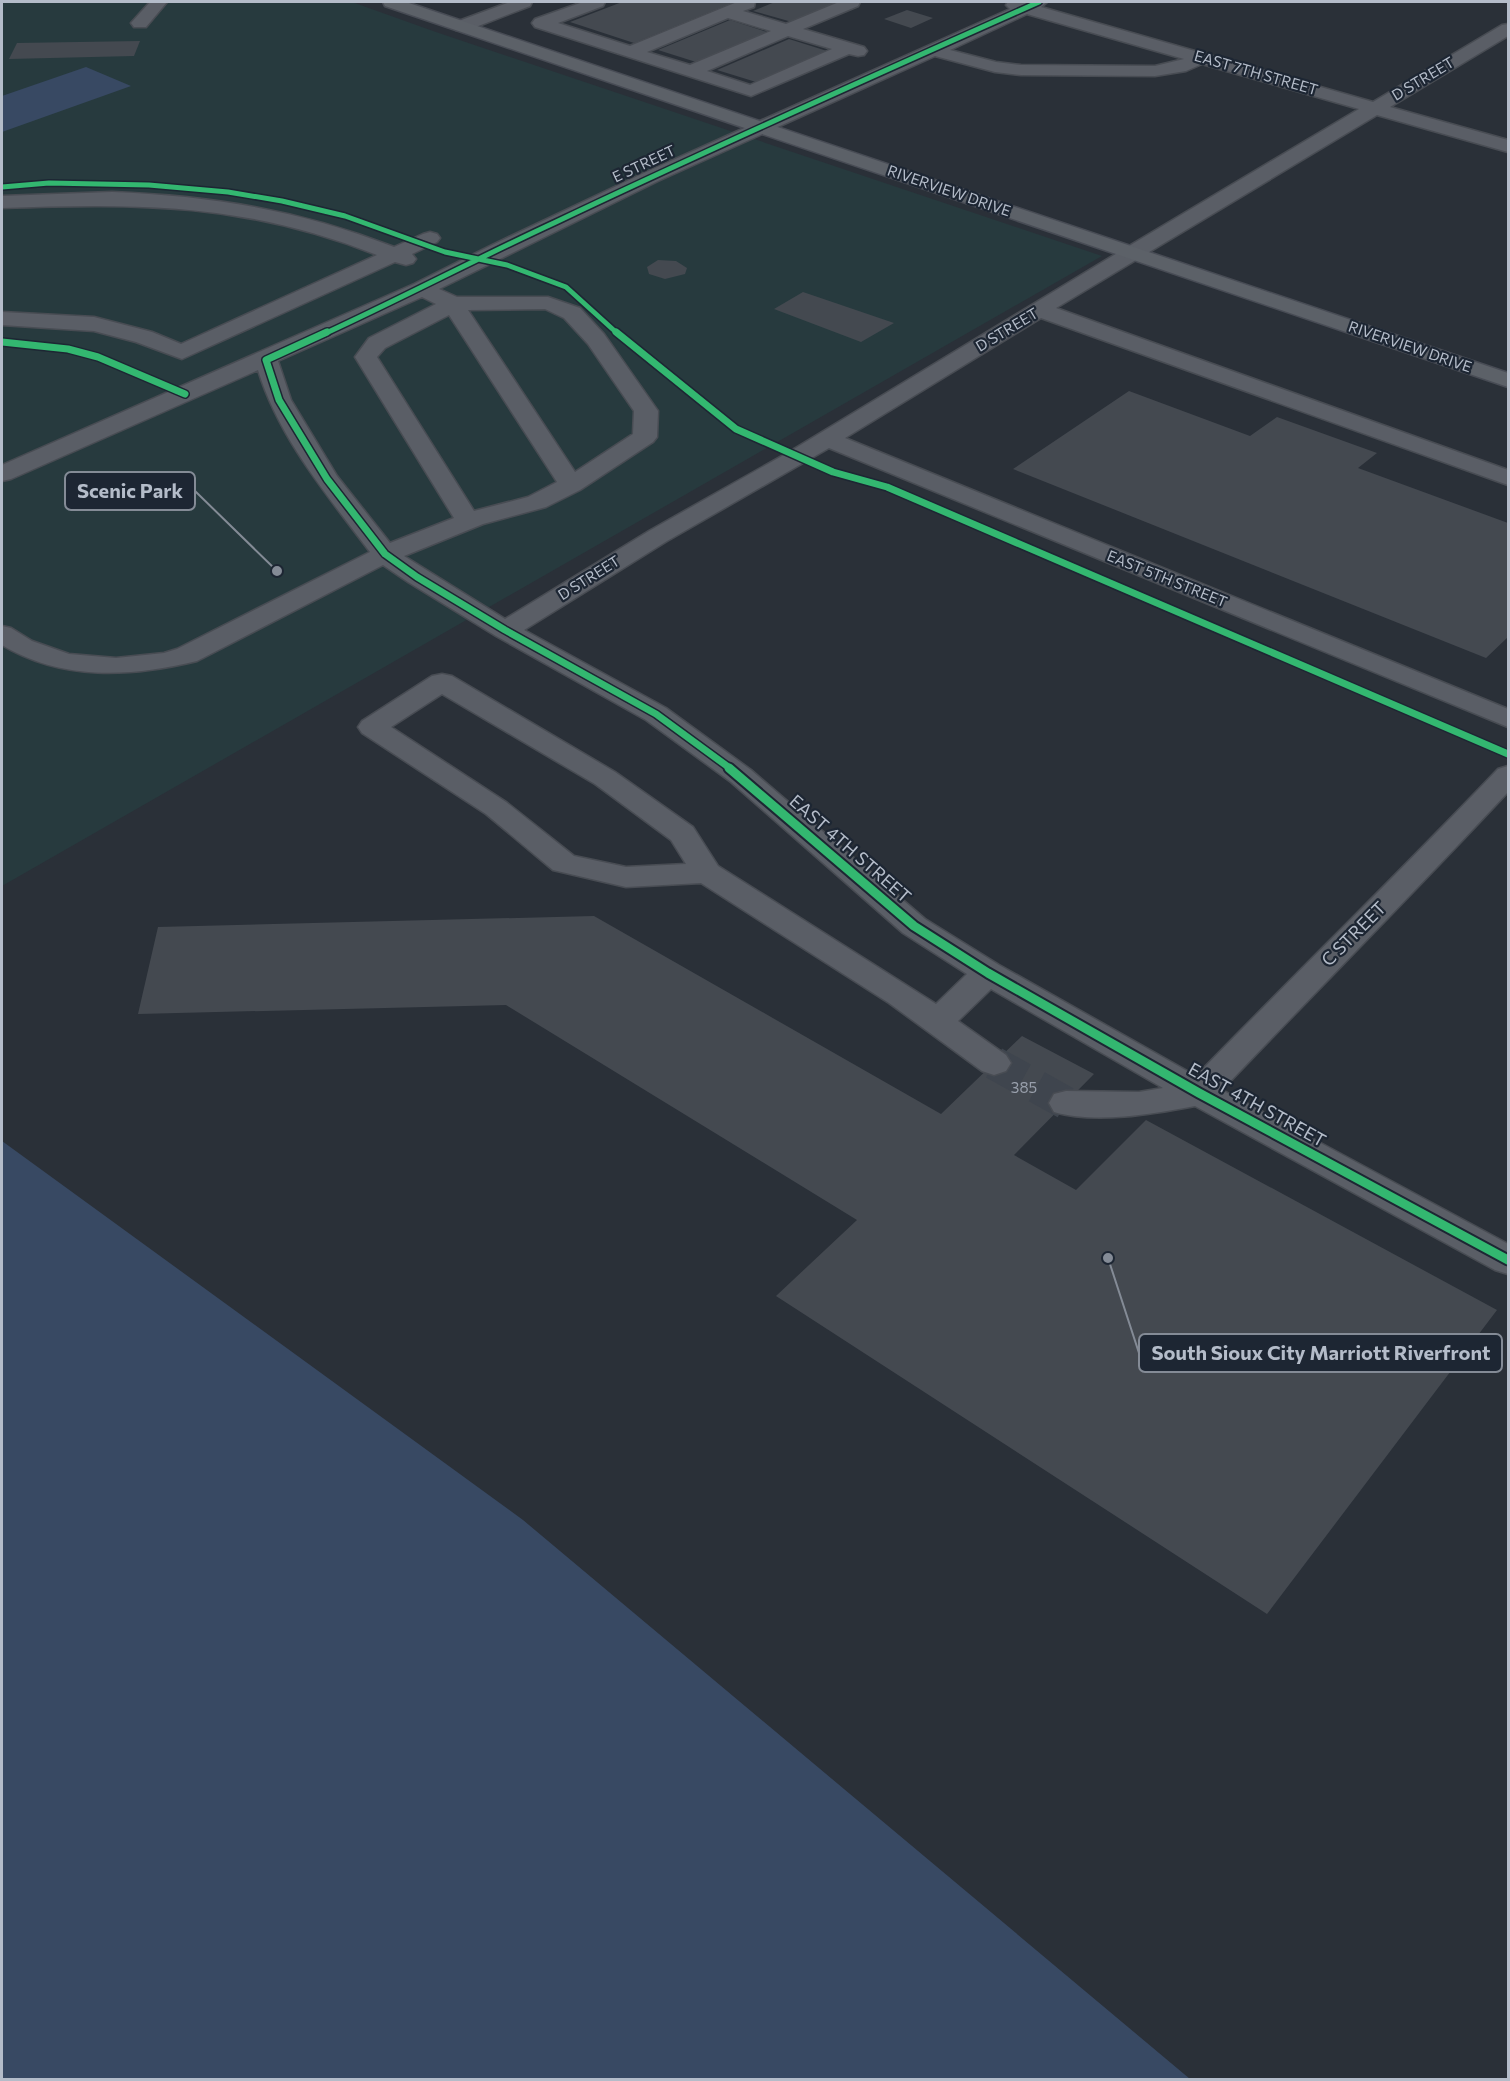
<svg xmlns="http://www.w3.org/2000/svg" width="1510" height="2081" font-family="Commissioner,sans-serif">
<rect width="100%" height="100%" fill="#2a3038"/>
<path fill="#273a3e" d="M2,2H352L433,31L1102,256L2,886Z"/>
<path fill="#384963" d="M86,67L131,86L2,132V96Z
M2,1141L523,1520L1190,2079H2Z"/>
<path fill="#444950" d="M622,2H734L634,43L570,22Z
M775,2H840L792,22L753,11Z
M907,10L933,18L911,28L884,19Z
M730,20L767,32L696,62L658,50Z
M789,39L827,51L756,82L717,70Z
M140,41L134,56L9,59L17,43Z
M658,260L676,261L687,268L685,274L665,279L649,274L647,267Z
M803,292L894,323L861,342L774,309Z
M1129,391L1250,436L1277,417L1377,453L1358,468L1508,523V637L1486,658L1013,469Z
M594,916L941,1114L1022,1036L1094,1074L1014,1155L1076,1190L1146,1120L1497,1310L1267,1614L776,1296L857,1220L506,1005L138,1014L158,927Z"/>
<g fill="none" stroke-linecap="round" stroke-linejoin="round">
<path stroke="#3f454e" stroke-width="33" stroke-dasharray="33 16" stroke-linecap="butt" d="M994,1063L1066,1103"/>
<defs>
<path id="minor" d="M150,2H167L146,27H134L131,23Z
M510,2H532L530,6L468,30H456L453,26L456,22Z
M583,2H605L603,6L558,23L630,46L737,2H755L754,7L743,11L786,24L839,2H860L858,6L803,29L864,47L867,51L864,55L858,56L849,54L751,96L535,27L532,23L535,19ZM728,18L771,31L690,65L647,52ZM788,36L832,49L750,85L707,71Z
M1008,2H1047L1041,7L1373,102L1502,25L1508,24V36L1390,107L1508,140V152L1377,115L1056,308L1508,470V485L1041,318L845,438L1508,709V727L829,448L667,541L524,630L666,708L751,770L925,919L999,965L1196,1076C1296,973 1399,873 1498,769L1508,766V792C1414,893 1317,990 1222,1090L1508,1244V1274L1495,1270L1195,1106C1153,1114 1096,1124 1054,1112L1049,1103L1054,1094L1066,1091L1139,1092L1163,1088L991,989L958,1021L1006,1055L1011,1063L1006,1071L994,1075L982,1071L889,1003L701,883L626,887L553,870L486,814L362,733L358,727L362,721L432,676L442,674L452,676L615,772L693,827L718,866L936,1004L967,974L903,933L731,782L646,720L496,636L408,582L383,565L197,661C131,677 62,681 2,645V626L11,628L32,641L69,654L116,658L164,653L177,649L370,552C327,495 279,438 258,370L11,479L2,481V465L414,284L490,246L644,173L1010,9L1006,5ZM1027,14L1184,59L1155,66L1021,65L996,62L950,50ZM935,56L995,72L1021,75L1155,76L1186,71L1202,64L1359,109L1124,249L789,452L649,531L505,619L404,556L483,524L546,507L580,490L653,442L657,437L658,411L604,334L580,308L548,297H457L439,289L658,181ZM422,297L436,304L369,338L355,357L454,518L390,543L337,476L291,400L278,361ZM545,309L564,318L588,344L634,411L633,434L575,472L468,310ZM449,315L557,482L528,497L474,511L377,357L385,348ZM442,694L595,784L671,840L686,864L626,867L574,856L506,802L391,727Z
M112,192C212,196 300,210 394,247L423,234L430,232L437,234L440,238L437,242L412,254L416,259L413,263L406,265L395,262L182,359L136,342L94,331L2,325V312L94,317L152,332L181,344L377,255C246,203 139,203 2,208V196Z"/>
<path id="major" d="M383,2H406L1508,373V387L385,6Z"/>
</defs>
<use href="#minor" stroke="#484c53" stroke-width="3"/>
<use href="#major" stroke="#484c55" stroke-width="3"/>
<use href="#minor" fill="#5a5e66" fill-rule="evenodd"/>
<use href="#major" fill="#5c6168" fill-rule="evenodd"/>
<defs>
<path id="cycleway-far2" d="M2,187L49,183L149,185L228,192L282,201L345,216L445,252L507,265L566,287L618,334
M324,334C402,298 478,258 556,222C716,146 877,74 1039,2"/>
<path id="cycleway-far1" d="M327,332L266,360L279,400L327,479L385,554L417,577L505,630L656,714L731,769
M616,332L736,429L833,472L887,487L1508,754
M2,342L68,349L98,357L185,394"/>
<path id="cycleway" d="M729,768L914,926L988,973L1199,1093L1508,1260"/>
</defs>
<use href="#cycleway-far2" stroke="#1d2633" stroke-width="8"/>
<use href="#cycleway-far1" stroke="#1d2633" stroke-width="10"/>
<use href="#cycleway" stroke="#1d2633" stroke-width="13"/>
<use href="#cycleway-far2" stroke="#33b770" stroke-width="5"/>
<use href="#cycleway-far1" stroke="#33b770" stroke-width="7"/>
<use href="#cycleway" stroke="#33b770" stroke-width="9"/>
</g>
<g text-anchor="middle" stroke-width="4.5" stroke-linejoin="round" paint-order="stroke">
<g font-size="15" fill="#b4bcc9" stroke="#1d2633">
<text transform="translate(1256 73) rotate(16)" y="5">EAST 7TH STREET</text>
<text transform="translate(1423 79) rotate(-31)" y="5">D STREET</text>
<text transform="translate(644 164) rotate(-25)" y="5">E STREET</text>
<text transform="translate(949 191) rotate(19)" y="5">RIVERVIEW DRIVE</text>
<text transform="translate(1007 330) rotate(-31)" y="5">D STREET</text>
<text transform="translate(1410 347) rotate(19)" y="5">RIVERVIEW DRIVE</text>
<text transform="translate(589 578) rotate(-32)" y="5">D STREET</text>
<text transform="translate(1167 579) rotate(22)" y="5">EAST 5TH STREET</text>
</g>
<g font-size="15" fill="#989fab">
<text x="1024" y="1093">385</text>
</g>
<g font-size="18" fill="#b4bcc9" stroke="#1d2633">
<text transform="translate(850 849) rotate(41)" y="6">EAST 4TH STREET</text>
<text transform="translate(1354 934) rotate(-45)" y="6">C STREET</text>
<text transform="translate(1257 1105) rotate(29)" y="6">EAST 4TH STREET</text>
</g>
</g>
<path fill="none" stroke="#848b96" stroke-width="2" d="M277 571L195 491M1108 1258L1139 1353"/>
<g fill="#848b96" stroke="#1d2633" stroke-width="2">
<circle cx="277" cy="571" r="6"/>
<circle cx="1108" cy="1258" r="6"/>
</g>
<g fill="#1d2633" stroke="#848b96" stroke-width="2">
<rect x="65" y="472" width="130" height="38" rx="6"/>
<rect x="1139" y="1334" width="363" height="38" rx="6"/>
</g>
<g font-size="20" text-anchor="middle" font-weight="bold" fill="#b4bcc9">
<text x="130" y="498">Scenic Park</text>
<text x="1321" y="1360">South Sioux City Marriott Riverfront</text>
</g>
<rect width="1510" height="2081" fill="none" stroke="#b4bcc9" stroke-width="6"/>
</svg>
